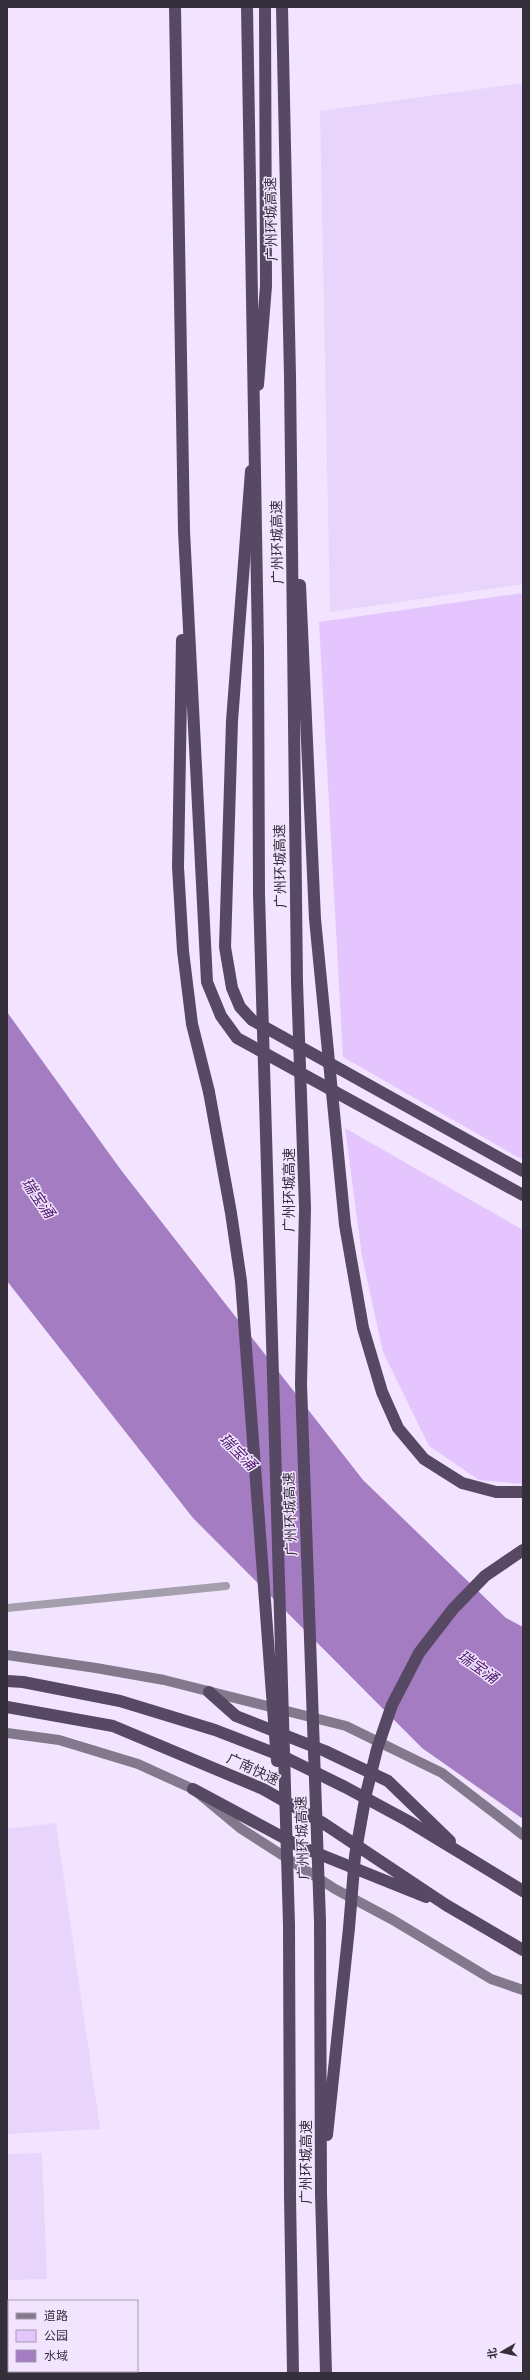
<svg xmlns="http://www.w3.org/2000/svg" width="530" height="2380" font-family="'Space Grotesk','Noto Sans SC',sans-serif">
<rect width="100%" height="100%" fill="#f2e4ff"/>
<path fill="#e9d4fc" d="M523,83V584L330,612L320,111Z
M56,1823L100,2129L7,2134V1829Z
M42,2153L47,2279L7,2280V2154Z
M7,2308H9V2371H79V2373H7Z"/>
<path fill="#e4c5fe" d="M523,593V1160L343,1057L319,622Z
M345,1128L523,1230V1484L479,1480L429,1446L383,1352L362,1256Z"/>
<path fill="#a37cc1" d="M7,1012L121,1170L363,1480L506,1618L523,1627V1819L422,1748L193,1518L7,1281Z"/>
<g fill="none" stroke-linecap="round" stroke-linejoin="round">
<path stroke="#a59eac" stroke-width="8" d="M7,1608L226,1586"/>
<path stroke="#83798d" stroke-width="10" d="M7,1655L96,1668L164,1680L346,1726L442,1773L523,1835
M7,1733L59,1740L138,1764L193,1789L240,1828L335,1889L393,1920L491,1979L523,1990"/>
<path stroke="#574864" stroke-width="12" d="M175,7L184,531L207,982L221,1016L237,1038L523,1195
M282,7L290,376
M258,385L266,286L265,7
M251,471L232,721L225,947L232,988L240,1007L252,1020L523,1171
M182,640L178,867L183,951L192,1024L209,1092
M7,1681L23,1682L120,1701L215,1730L282,1756L345,1787L408,1821L523,1891
M209,1692L236,1716L325,1751L388,1781L450,1841
M7,1707L113,1726L263,1789L323,1823L446,1905L523,1950
M193,1789L299,1846L426,1897
M321,2194L326,2373
M290,2196L293,2373"/>
<path stroke="#574864" stroke-width="12" d="M247,7L258,648L259,894L289,1925L290,2196
M290,376L297,982L305,1208L301,1384L320,1921L321,2194
M300,585L315,919L345,1225L363,1328L382,1392L398,1428L424,1459L462,1483L496,1492H523
M209,1092L231,1213L241,1281L277,1761
M327,2135L349,1928L355,1856L366,1794L377,1749L392,1705L419,1653L453,1609L485,1576L523,1550"/>
</g>
<g text-anchor="middle" stroke-width="3" stroke-linejoin="round" paint-order="stroke">
<g font-size="14" fill="#352e3b" stroke="#f2e4ff">
<text transform="translate(271 219) rotate(-91)" y="5">广州环城高速</text>
<text transform="translate(277 542) rotate(-91)" y="5">广州环城高速</text>
<text transform="translate(280 866) rotate(-91)" y="5">广州环城高速</text>
<text transform="translate(289 1190) rotate(-90)" y="5">广州环城高速</text>
<text transform="translate(290 1514) rotate(-92)" y="5">广州环城高速</text>
<text transform="translate(253 1769) rotate(25)" y="5">广南快速</text>
<text transform="translate(302 1838) rotate(-92)" y="5">广州环城高速</text>
<text transform="translate(306 2162) rotate(-90)" y="5">广州环城高速</text>
</g>
<g font-size="15" font-style="italic" fill="#4f1b6e" stroke="#f2e4ff">
<text transform="translate(38 1198) rotate(55)" y="5">瑞宝涌</text>
<text transform="translate(238 1452) rotate(45)" y="5">瑞宝涌</text>
<text transform="translate(478 1667) rotate(35)" y="5">瑞宝涌</text>
</g>
</g>
<rect width="530" height="2380" fill="none" stroke="#352e3b" stroke-width="16"/>
<rect x="8" y="2300" width="130" height="72" fill="#f2e4ff" stroke="#a69bb1"/>
<rect x="16" y="2313" width="20" height="6" fill="#83798d" stroke="#a69bb1"/>
<text x="44" y="2320" font-size="12" fill="#352e3b">道路</text>
<rect x="16" y="2330" width="20" height="12" fill="#e4c5fe" stroke="#a69bb1"/>
<text x="44" y="2340" font-size="12" fill="#352e3b">公园</text>
<rect x="16" y="2350" width="20" height="12" fill="#a37cc1" stroke="#a69bb1"/>
<text x="44" y="2360" font-size="12" fill="#352e3b">水域</text>
<g transform="translate(502 2352) rotate(261)" stroke="#f2e4ff" stroke-width="3" paint-order="stroke">
<path d="M0-3L7 15L0 10L-7 15Z" fill="#352e3b"/>
<text y="-6" font-size="11" font-weight="bold" text-anchor="middle" fill="#352e3b">北</text>
</g>
</svg>
